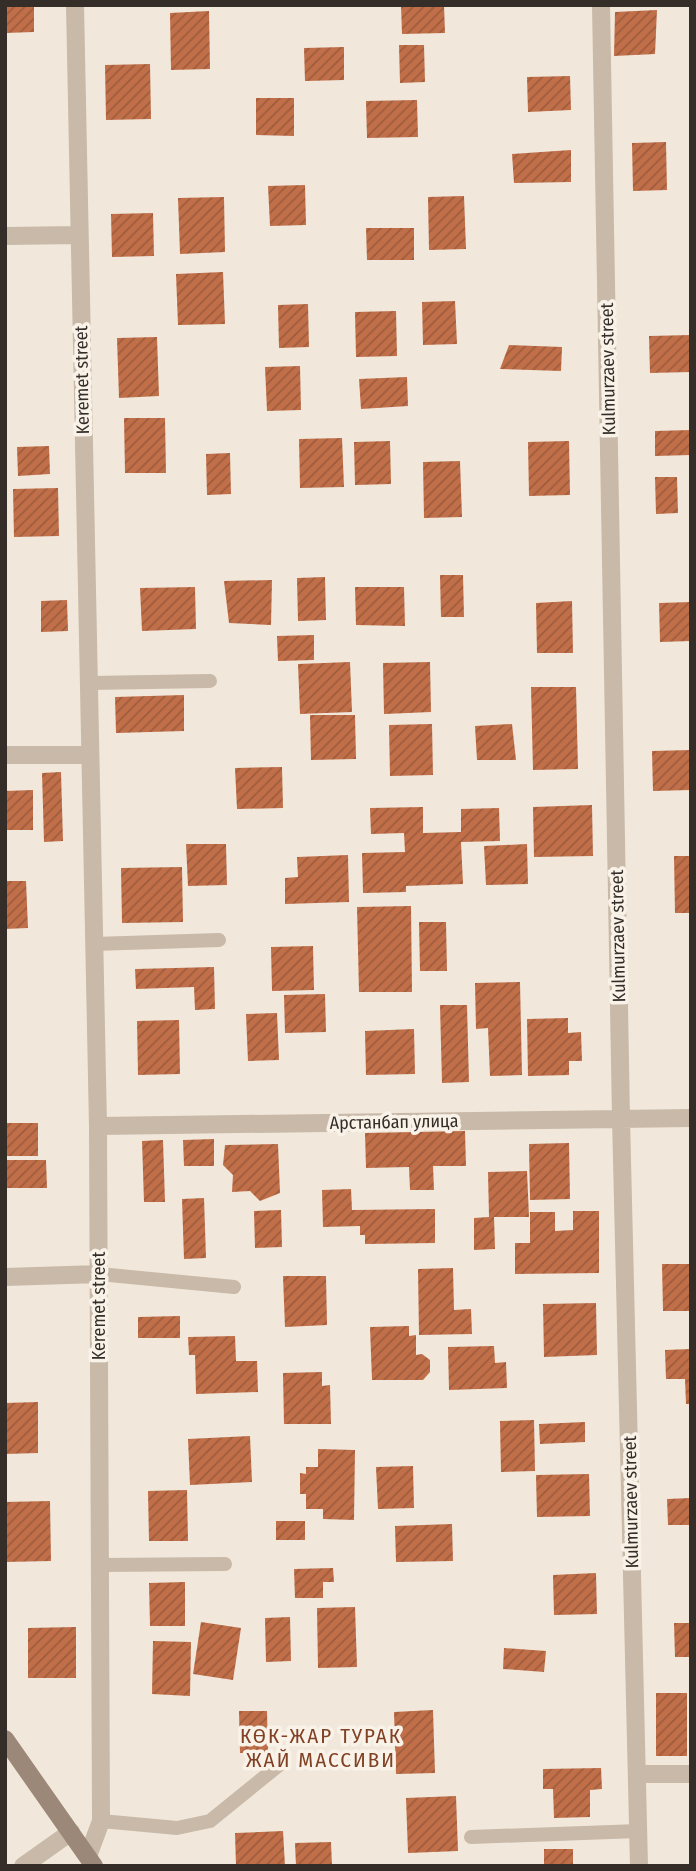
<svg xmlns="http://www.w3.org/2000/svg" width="696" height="1871" font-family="'Fira Sans Condensed',sans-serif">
<defs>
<pattern id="building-hatch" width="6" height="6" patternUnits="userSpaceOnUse" patternTransform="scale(1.75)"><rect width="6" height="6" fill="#c16f49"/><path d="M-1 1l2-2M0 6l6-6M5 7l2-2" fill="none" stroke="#9e5c3d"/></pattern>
</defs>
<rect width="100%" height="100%" fill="#f1e8db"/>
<path fill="url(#building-hatch)" d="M5,5H34V32L5,33Z
M401,5H444L445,33L402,34Z
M657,10L655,54L614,56L615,12Z
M209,11L210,69L171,70L170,13Z
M399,45H424L425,82L400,83Z
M344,47V80L305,81L304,48Z
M150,64L151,119L106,120L105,65Z
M570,76L571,110L528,112L527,77Z
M256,98H294V136L256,135Z
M417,100L418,137L367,138L366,101Z
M666,142L667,190L633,191L632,143Z
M571,150V182L514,183L512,154Z
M305,185L306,225L270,226L268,186Z
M464,196L466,249L429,250L428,197Z
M224,197L225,252L180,254L178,198Z
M153,213L154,256L112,257L111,214Z
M366,228H414V260H367Z
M223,272L225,324L178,325L176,274Z
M455,301L457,344L423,345L422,302Z
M308,304L309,347L279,348L278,305Z
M396,311L397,356L356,357L355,312Z
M691,335V372L650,373L649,336Z
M157,337L159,396L119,398L117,338Z
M509,345L562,347L561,371L500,369Z
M300,366L301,410L267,411L265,367Z
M407,377L408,406L361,409L359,379Z
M124,418H165L166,473H125Z
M691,430V455L655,456V431Z
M342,438L344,487L300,488L299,439Z
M390,441L391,484L355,485L354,442Z
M569,441L570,495L529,496L528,442Z
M49,446L50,474L18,476L17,447Z
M230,453L231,494L207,495L206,454Z
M460,461L462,517L424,518L423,462Z
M655,477H677L678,513L656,514Z
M58,488L59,536L14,537L13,489Z
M440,575H463L464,617H441Z
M325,577L326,620L298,621L297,578Z
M272,580L271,625L229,623L224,581Z
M195,587L196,629L142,631L140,588Z
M355,587H404L405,626L356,625Z
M67,600L68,631L41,632V601Z
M572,601L573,653H537L536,603Z
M691,602V641L660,642L659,603Z
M314,635V660L278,661L277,636Z
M350,662L352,712L300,714L298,664Z
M430,662L431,712L384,714L383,663Z
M531,687H576L578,769L533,770Z
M184,695V731L116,733L115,697Z
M310,715H355L356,759L311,760Z
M432,724L433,775L390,776L389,725Z
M512,724L516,760H477L475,726Z
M691,750V790L653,791L652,751Z
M282,767L283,808L237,809L235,768Z
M61,772L63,841L44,842L42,773Z
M33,790V830H5V791Z
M592,805L593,856L534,857L533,807Z
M423,807V833L461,832V809L499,808L500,841L461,842L463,884L406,886V892L363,893L362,853L405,852L404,833L371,834L370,808Z
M186,844H226L227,885L188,886Z
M527,844L528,884L486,885L484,846Z
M348,855L349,902L285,904V878L298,877L297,857Z
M674,856H691V913H675Z
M182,867L183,922L122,923L121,868Z
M5,881H26L28,928L5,929Z
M411,906L412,992H359L357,907Z
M419,922H446L447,971H420Z
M313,946L314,990L272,991L271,947Z
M214,967L215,1009L195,1010L194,987L136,989L135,969Z
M520,982L522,1075L490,1076L488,1028L476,1029L475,983Z
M325,994L326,1032L285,1033L284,995Z
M440,1005H467L469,1082L442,1083Z
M277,1013L279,1060L248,1061L246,1014Z
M568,1018V1033L581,1032L582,1061H569V1075L528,1076L527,1019Z
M179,1020L180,1074L138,1075L137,1021Z
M414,1029L415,1074L366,1075L365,1031Z
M5,1123H38V1156H5Z
M465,1131L466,1166H433L434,1190H410L409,1167L366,1168L365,1133Z
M214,1139V1166H184L183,1140Z
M163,1140L165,1202H144L142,1141Z
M569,1143L570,1199L530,1200L529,1144Z
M278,1144L280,1193L260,1201L250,1191L232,1192L233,1175L223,1165L225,1145Z
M5,1160H46L47,1188H5Z
M527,1171L529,1217H494L495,1249L474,1250V1218L489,1217L488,1172Z
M351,1189L352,1210L435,1209V1243L365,1244V1235H360V1226L323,1227L322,1190Z
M204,1198L206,1258L184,1259L182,1199Z
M281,1210L282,1247L255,1248L254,1211Z
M573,1211H599V1273L515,1274V1243H530V1212H555V1231L573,1230Z
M662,1264H691V1311H663Z
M453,1268L454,1310L471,1309L472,1334L419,1335L418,1269Z
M283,1276H326L327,1325L285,1327Z
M596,1303L597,1355L544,1357L543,1304Z
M180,1316V1338H138V1317Z
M409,1326V1336L416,1335V1355L422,1354L430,1360V1372L423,1380H372L370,1327Z
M235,1336L236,1361H257L258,1392L196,1394L195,1355H189L188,1337Z
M494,1346L495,1363L506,1362L507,1388L449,1390L448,1347Z
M691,1349V1404H686L685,1379H666L665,1350Z
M322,1372V1386L330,1385L331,1424H284L283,1373Z
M38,1402V1453L5,1454V1403Z
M534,1420L535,1471L501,1472L500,1421Z
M585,1422V1442L540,1444L539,1424Z
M250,1436L252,1482L190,1485L188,1439Z
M318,1449L355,1450L354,1520L323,1519V1509H306V1494H300V1473L306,1474V1467H318Z
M413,1466L414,1508L378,1509L376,1467Z
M589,1474L590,1516L537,1517L536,1475Z
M187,1490L188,1541H149L148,1491Z
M691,1498V1525H668L667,1499Z
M50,1501L51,1561L5,1562V1502Z
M276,1521H305V1540H276Z
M452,1524L453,1561L396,1562L395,1526Z
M333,1568L334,1582H323V1598H295L294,1569Z
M596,1573L597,1614L554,1615L553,1575Z
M185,1582V1626H150L149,1583Z
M355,1607L357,1667L318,1668L317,1608Z
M290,1617L291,1661L266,1662L265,1618Z
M201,1622L241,1628L233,1680L193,1674Z
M674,1623H691V1657H675Z
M76,1627V1678H28V1628Z
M153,1641L191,1642L190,1696L152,1694Z
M504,1648L546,1651L544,1672L503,1669Z
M656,1693H687V1756H656Z
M433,1710L435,1773L396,1774L394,1712Z
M239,1711H267L268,1753H240Z
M601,1768L602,1789L590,1790V1817L554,1818L553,1789H543V1769Z
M456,1796L458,1851L408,1853L406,1798Z
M283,1831L285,1866H236L235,1833Z
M331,1842L332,1866H296L295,1843Z
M544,1849H573V1864H544Z"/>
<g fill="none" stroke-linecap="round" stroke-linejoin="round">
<path stroke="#c8b9a8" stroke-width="14" d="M89,683L210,681
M94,944L219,940
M99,1274L234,1287
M100,1565L225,1564
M101,1821L177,1828L210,1821L284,1761
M471,1837L639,1831"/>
<path stroke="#c8b9a8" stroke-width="18" d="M75,5L98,1126L101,1821L88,1856
M601,5L621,1118L639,1866
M5,236L79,235
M5,755H90
M98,1126L691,1118
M5,1277L99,1274
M638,1774H691
M23,1866L71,1832"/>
<path stroke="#9c8879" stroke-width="18" d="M5,1739L94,1866"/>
</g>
<g text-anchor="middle" stroke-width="7" stroke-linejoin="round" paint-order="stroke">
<g font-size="18" fill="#352d28" stroke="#f9f2e8">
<text transform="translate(608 369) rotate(-91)" y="6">Kulmurzaev street</text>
<text transform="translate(82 380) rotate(-91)" y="6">Keremet street</text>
<text transform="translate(618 936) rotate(-91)" y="6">Kulmurzaev street</text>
<text transform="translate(394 1122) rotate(-1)" y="6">Арстанбап улица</text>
<text transform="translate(99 1306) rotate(-90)" y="6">Keremet street</text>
<text transform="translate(631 1502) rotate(-91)" y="6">Kulmurzaev street</text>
</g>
<g font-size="21" letter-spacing="2" fill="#814124" stroke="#f9f2e8">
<text x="321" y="1743">КӨК-ЖАР ТУРАК<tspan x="321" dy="24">ЖАЙ МАССИВИ</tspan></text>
</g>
</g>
<rect width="696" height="1871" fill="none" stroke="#352d28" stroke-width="14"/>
</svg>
